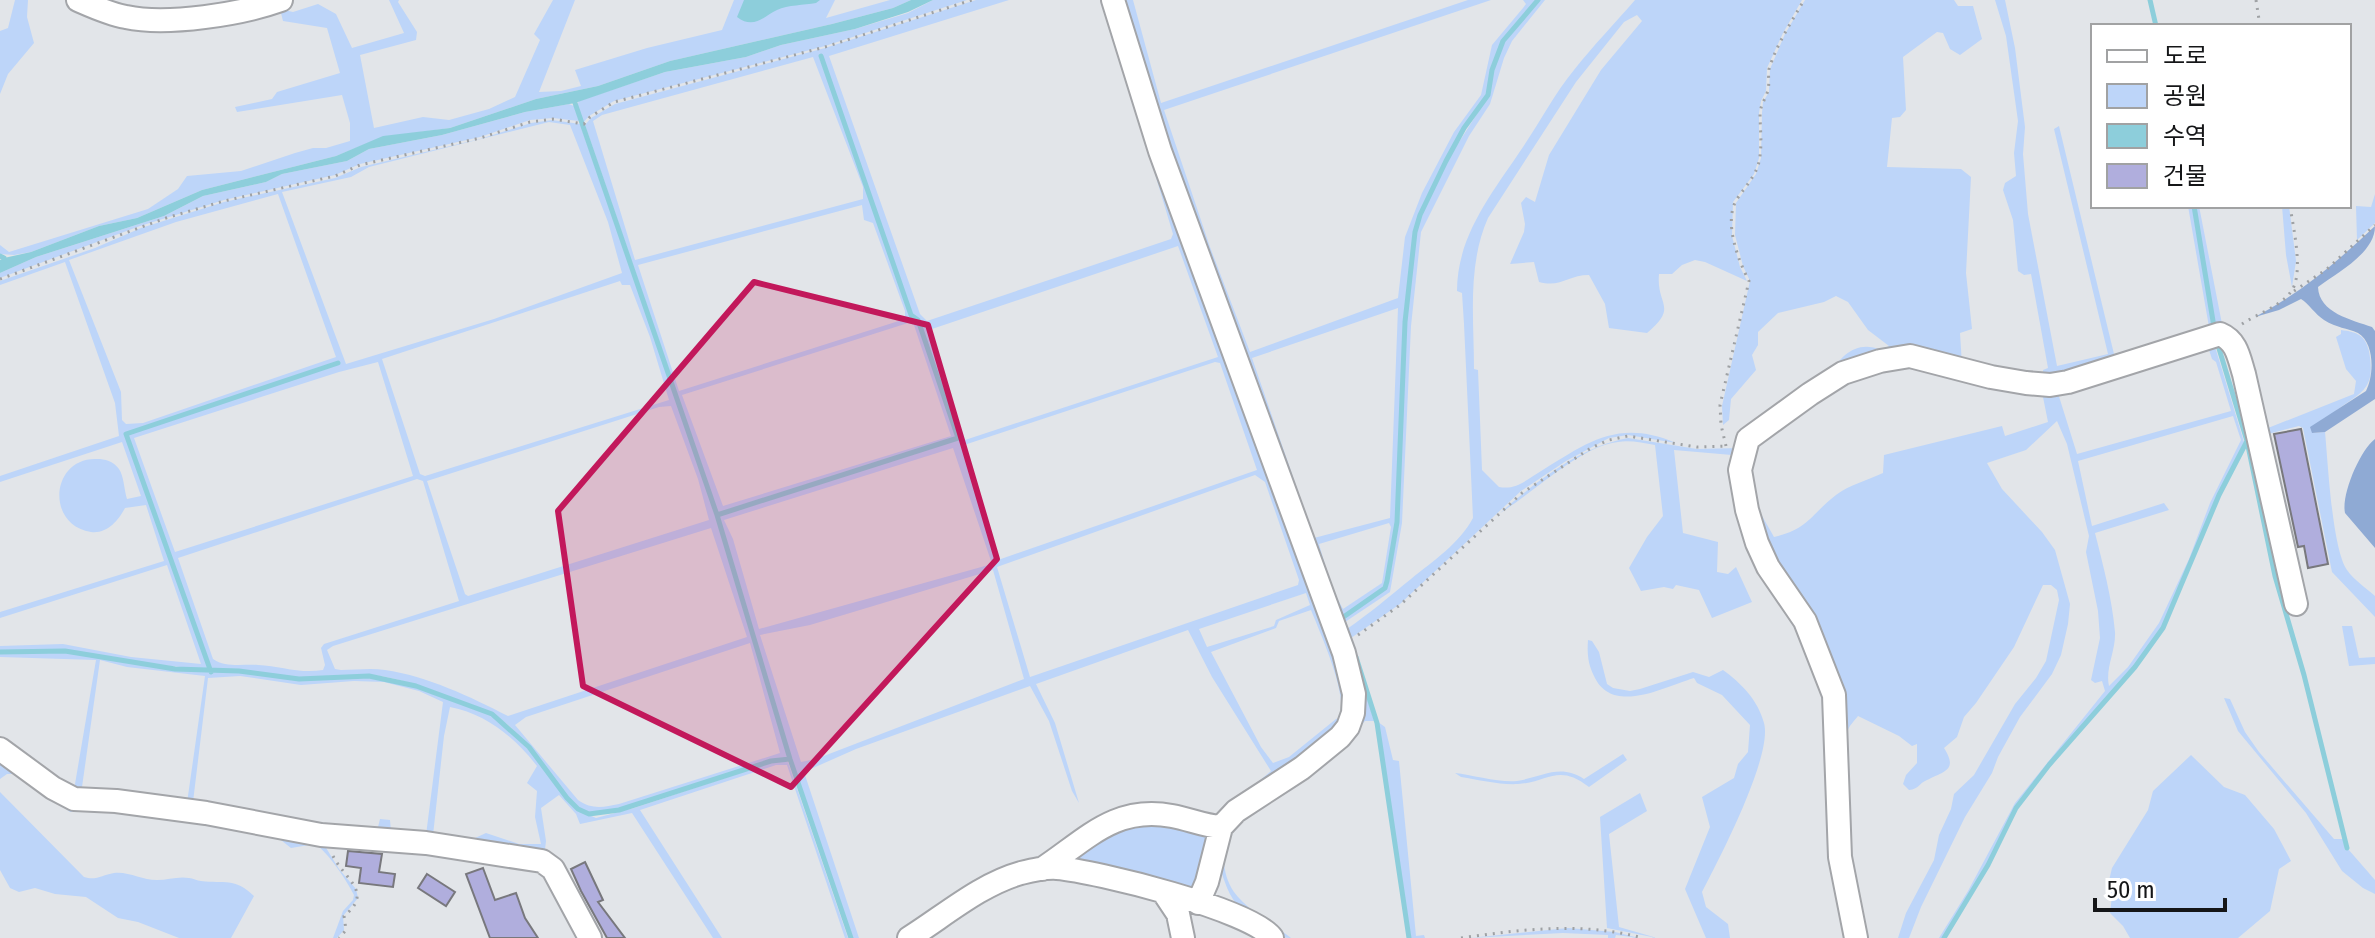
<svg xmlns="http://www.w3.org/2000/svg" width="2375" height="938" font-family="'Fira Sans Condensed','Noto Sans KR',sans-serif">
<rect width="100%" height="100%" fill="#e2e5e9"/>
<path fill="#bdd5f9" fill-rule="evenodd" d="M15,0H28L27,17L34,43L8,74L0,94V31L8,28Z
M389,0H399L398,2L417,32L416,40L360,55L374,128L423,117L449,120L489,109L515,97L540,40L534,34L553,0H575L539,92L561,91L581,86L575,70L647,48L722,30L734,0H835L826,18L890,0H911L893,8L832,24L670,61L598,86L536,99L450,128L383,137L336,156L202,190L137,218L99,226L31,252L14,255L0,254V245L9,252L148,209L178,189L187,176L241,171L295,153L313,148H326L350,141V123L342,95L237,112L235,107L272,99L277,92L340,73L327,28L283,21L280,9L293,12L318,4L336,14L352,48L404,33Z
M933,0H967L825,46L614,101L589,116L583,123L577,105L579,101L665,72L746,57L781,45L855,29L908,13Z
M976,0H1009L829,56L920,314L927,321L1171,239L1173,234L1137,114L1343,657L1344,724L1220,814L1271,771L1212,677L1188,630L1036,684L1055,723L1079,803L1072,791L1049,721L1030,686L856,749L804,772L859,938H853L791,759L719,516L960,437L918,320L912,315L822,55L819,57L872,199L911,316L917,321L958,437L718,513L585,125L591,118L615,104L825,48ZM813,57L863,187V199L635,260L593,121L602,115ZM862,205L864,220L873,223L905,311V319L679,391L638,265ZM1178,246L1218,357L965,440L927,333L929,330ZM908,323L914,325L951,436L723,506L682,395ZM1215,362L1220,363L1257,470L998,560L961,446ZM953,448L992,564L759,629L733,539L724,520ZM1255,475L1265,482L1299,580L1298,585L1030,677L997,567ZM993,570L1024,679L816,759L801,762L760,635L810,625ZM1306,593L1310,605L1276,620L1274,626L1207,647L1199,629ZM1311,610C1321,635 1348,695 1340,718L1336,719L1289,757L1273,763L1261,747L1211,652L1276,628L1279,621Z
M1124,0H1133L1161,103L1468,0H1491L1164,110L1210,247L1250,352L1398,298L1405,237L1422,193L1454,132L1481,95L1492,45L1523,8L1526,4L1523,0H1536L1502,40L1491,70L1487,94L1445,160L1419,214L1414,232L1403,322L1396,522L1386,580L1384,587L1342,617L1330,592C1258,396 1181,201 1124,0ZM1398,308L1390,518L1314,538L1252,358ZM1389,523L1391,527L1382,583L1343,609L1332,589L1319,544Z
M1539,0H1545L1512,41L1504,58L1490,104L1469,136L1421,232L1411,326L1402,523L1390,592L1345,622L1344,619L1386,589L1389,581L1399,522L1406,322L1416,232L1422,215L1447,161L1489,95L1494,70L1504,42Z
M1635,0H1802L1783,33L1767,68L1766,91L1761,101L1759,113V158L1754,174L1733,202L1732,236L1740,267L1747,281L1705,262L1695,260L1682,265L1672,274H1659C1656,306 1679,306 1647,333L1609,328L1605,304L1589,275C1568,275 1561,288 1539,282L1534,262L1510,264L1524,232L1525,224L1521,203L1526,197L1535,202L1549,155L1601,70L1642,21L1637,15L1624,22L1576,82L1488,218C1467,265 1474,319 1474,369L1478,370L1482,470L1499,487C1515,490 1525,481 1538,473C1587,443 1617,418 1676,443L1628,435L1609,438L1566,461L1521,491L1400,604L1351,638L1347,629C1370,613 1390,596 1411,579C1433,561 1460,543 1473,518L1464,324L1462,293L1457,291C1457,235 1493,192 1523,147C1540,122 1555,93 1574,70C1593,46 1615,23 1635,0Z
M1805,0H1954L1958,6H1973L1982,39L1960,55L1950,49L1943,33L1937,32L1903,57L1906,110L1900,117L1892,118L1887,167L1961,169L1971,177L1966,273L1972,329L1960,333L1962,365L1952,362L1830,375C1841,354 1858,340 1881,350L1889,346L1868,330L1848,302L1836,296L1824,302L1778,313L1758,332V345L1752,355L1756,370L1731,399L1729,420L1723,425L1722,406L1750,281L1743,266L1735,235L1736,203L1756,174L1761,158L1762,113L1763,102L1769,92L1770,69L1785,34Z
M1995,0H2005L2015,48L2025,127L2023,154L2028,214L2057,366L2108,354L2054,129L2059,126L2114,354L2209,327L2188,206H2192L2213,330L2044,380L2043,370L2048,368L2031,274L2024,275L2018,271L2013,220L2003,190L2005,183L2016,176L2014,153L2018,121L2006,36Z
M569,104L574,106L579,121L553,118L530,120L480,137L360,164L335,175L224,200L140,226L0,278V273L36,257L164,216L203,196L266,182L282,174L347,161L369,149L442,135L525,112Z
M552,120L580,124L716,515L788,758L770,760C740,770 613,819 589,813C569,808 529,742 507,724C493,713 479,710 463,704C433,692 403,677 370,675C346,674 321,679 297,677C268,676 241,670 212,670L127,435L338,364L337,362L124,433L209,670L141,663L65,650L0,651V646L63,644L131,657L201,664L167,565L0,618V612L164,561L146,505L125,508C118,521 107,534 91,532C45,525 51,457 97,459C105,459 113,461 119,469C124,476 124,490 127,499L141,496L122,442L0,482V476L119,436L115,403L65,262L0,285V281L95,248L141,228L224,202L335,178L361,167L480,139L531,123ZM549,122L570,125L608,222L622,273L494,319L346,364L282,192L351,177L369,167ZM278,194L336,357L143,423L126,424L122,420L121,392L69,260L176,222ZM620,281L622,285H630L650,337L669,400L425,476L420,474L382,359ZM378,362L413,476L175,552L134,438L339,372ZM671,406L698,479L709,520L468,596L465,594L427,481L659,407ZM417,479L423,481L459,601L324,644L321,648L325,665L323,670C300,674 280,666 258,665C243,664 226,668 213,659L178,558ZM711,528L747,637L508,716C471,697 427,676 385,670C371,668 355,670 341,670L335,669L327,650L333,646ZM750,643L780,753L619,804C604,807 592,810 578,800L515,725L526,717Z
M2375,194V223L2357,240L2356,206L2371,207Z
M2195,206H2199L2223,329H2216Z
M2282,206H2289L2296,261L2292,287L2286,255Z
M2341,330C2357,332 2365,335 2369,351C2375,386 2366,390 2341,407C2331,414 2322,424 2312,433L2325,432C2328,462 2332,548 2347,570C2354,580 2366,588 2375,596V617L2332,572L2303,428L2299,426L2268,434L2263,430L2354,394L2356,381L2346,369L2336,337L2341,334Z
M2213,340L2244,442L2218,494L2162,628L2147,650L2049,764L2015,808L1987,864L1943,938H1939L1968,891L2015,803L2105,691L2102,681L2095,683L2091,680L2100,638L2098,611L2086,552L2089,536L2067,444L2057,421L2026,450L1987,463L2002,489L2042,532L2055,550L2070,604L2068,624L2061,655L2052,674L2020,717L1998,757L1992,773L1965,817L1921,907L1909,938H1898L1906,913L1934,860L1939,835L1951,809L1954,794L1974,775L2015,704L2036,678L2046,661L2059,600L2057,590L2051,585H2043L2014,647L1976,703L1964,717L1957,737L1944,748C1958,770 1945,771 1927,780C1918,784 1919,789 1909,790L1903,784L1906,775L1917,763V744L1912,746L1899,736L1858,716C1854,721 1849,726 1847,732C1828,770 1852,895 1863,938H1859L1843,860L1838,812L1837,694L1810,626L1771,567L1760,541L1745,486V453L1753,441L1820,390L1840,379L1886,363L1908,361L2011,383L2041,386L2070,383ZM2208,347L2212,359L2216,362L2231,411L2077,454L2057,390ZM1895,365C1944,366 1993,386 2042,392L2048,422L2005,436L2002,426L1884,455L1883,473C1868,480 1849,485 1836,495C1811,514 1809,529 1774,537C1761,513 1734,474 1752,447L1838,383ZM2233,416L2241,440L2210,503L2189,559L2159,623L2128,667L2109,686C2105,668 2116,651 2115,632C2112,598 2103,565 2095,533L2169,510L2164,503L2092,526L2078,461Z
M1628,438L1697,449L1741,448L1738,455L1786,598L1829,712L1732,455L1674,450L1683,533L1718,542L1717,572L1728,574L1736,567L1752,602L1712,618L1699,590L1676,585L1673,589L1664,587L1641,591L1629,568L1647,537L1663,516L1655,445C1643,443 1630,440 1618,442C1578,447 1534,493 1500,513C1536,482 1579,447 1628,438Z
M2342,626H2352L2359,658L2375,657V664L2349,666Z
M1588,640L1592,641L1599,652L1607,684L1613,688L1630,691L1640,689L1693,672L1709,677L1723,670C1741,683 1758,700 1764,723C1773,756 1719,859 1702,892L1706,907L1728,924L1730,938H1706L1685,889L1710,827L1702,797L1734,778L1738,764L1748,752L1750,725L1722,695L1697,683L1694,678C1664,687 1612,716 1594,676C1588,664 1587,654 1588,640Z
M1350,642L1374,721H1365C1340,750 1306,771 1274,793C1261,802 1245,810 1235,823C1221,843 1220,872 1234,892C1247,910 1273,924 1291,938C1272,938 1265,927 1250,916C1234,905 1229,894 1223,877C1199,800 1316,781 1349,731C1368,703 1358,673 1346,644Z
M65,652L175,670L239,672L299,680L368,678L416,687L491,715L527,748L577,810L596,818L634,808L774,762H788L848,938H845L787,765H776L640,810L722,938H713L632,813L580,824L576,814L559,795L541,808L546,841L544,858L427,840L299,829L210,810L79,795L64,790L0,744V739L21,752L68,789L74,790L96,660L0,657V653ZM100,660L127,667L205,676L187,803L82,787ZM240,676L301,685L354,681L384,682L419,691L443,702L426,835L391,832L390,820L380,819L377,831L287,822L193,802L208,678ZM450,707C487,714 515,738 537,766L527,783L537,791L535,817L541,844H519L486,833L473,839L433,835L444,736Z
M2224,698L2230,699L2245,732L2259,752L2334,839H2343L2345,849H2348L2375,880V894L2363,888L2342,871L2306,813L2238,731Z
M1378,722L1385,727L1393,760L1399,761L1416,936L1424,935L1425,938H1411Z
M0,753L51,790L320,838L339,869L356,889L358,898L343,916L344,930L337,938H333L343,911L353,900L354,895C347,881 328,852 315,844L291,848L277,837L268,833L121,810L70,812L19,774H7L0,779Z
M1623,754L1627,760L1589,787C1558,763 1549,782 1518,784C1500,785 1479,780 1461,777L1455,773C1472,775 1501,783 1517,781C1542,777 1560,763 1584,779Z
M2191,755L2224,787L2245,795L2274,829L2291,861L2279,869L2270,911L2238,938H2130L2123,926L2110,913L2112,896L2107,889L2112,868L2148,810L2153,791Z
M0,792L84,877C96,881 102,875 114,873C128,871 142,880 157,880C168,880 178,876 189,878C193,878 197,881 201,881C225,884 234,877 254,896L231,938H179L138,922L118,918L86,897L55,894L35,888L19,892L10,888L0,870Z
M1640,793L1647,811L1609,834L1619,927L1657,938L1607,928L1600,817Z
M1129,820L1216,831L1198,890L1062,859Z
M1568,928L1615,932L1639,938L1616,935L1615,938H1608V935L1563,933L1470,938Z"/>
<path fill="#8faad4" d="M2375,226C2375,253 2338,272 2318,287C2319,313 2352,320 2372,327L2375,331V399L2325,432L2312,433L2310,427L2366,391C2374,376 2375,343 2358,333C2347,328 2337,328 2324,320C2315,314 2309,304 2301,299L2279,310L2255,317C2301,293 2338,261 2375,226Z
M2375,439V548L2345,513C2341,495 2360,450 2375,439Z"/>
<path fill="#8dcedb" d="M744,0H820L816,3C804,5 788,5 777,10C764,16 754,30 737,17Z
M911,0H933L908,12L855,29L781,45L746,57L665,72L575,103L525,112L442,135L369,149L347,161L282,174L266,182L203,196L164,216L36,257L0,273V260L4,258L31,252L99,226L137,218L202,190L336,156L383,136L450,128L536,99L598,86L670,61L832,24L893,8Z"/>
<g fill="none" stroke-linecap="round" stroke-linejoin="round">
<path stroke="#8dcedb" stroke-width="5" d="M2150,0L2156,26
M575,103L717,515L790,759L851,938
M2194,206L2214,327
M0,256L4,258
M2217,342L2247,441L2275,576L2304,675L2347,848
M717,515L958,438L918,320L911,315L821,56
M1342,618L1385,588L1387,581L1397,522L1405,322L1415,232L1420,215L1446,161L1464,128L1488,95L1492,70L1503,41L1538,0
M0,652L65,651L175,669L239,671L299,679L369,676L416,686L492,714L529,747L567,798L578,809L589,814L619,810L771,761L790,759
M1356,657L1377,723L1409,938
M211,672L126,434L338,363
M1944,938L1988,865L2016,808L2049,765L2135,667L2163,628L2219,495L2247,441"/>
</g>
<path fill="#b0aedd" stroke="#78787d" stroke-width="2" d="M2301,429L2328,564L2308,568L2304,546L2298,547L2274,434Z
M348,851L382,854L379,872L395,874L393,887L359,883L361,868L346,866Z
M585,862L603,900L598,902L625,938H607L581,891L571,869Z
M483,868L495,900L516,893L525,918L538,938H490L466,874Z
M427,874L455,892L446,906L418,888Z"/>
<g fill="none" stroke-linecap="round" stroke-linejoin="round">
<defs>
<path id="minor" d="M78,0C94,7 109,14 126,17C167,26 242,14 281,0
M1113,0L1160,151L1344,653L1354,694L1353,713L1348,727L1340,737L1302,768L1236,811L1221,827L1207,882L1198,903
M0,749L53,788L74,799L116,801L206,813L321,835L426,843L542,861L553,869L590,938
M1042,869C1086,840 1115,805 1172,816C1189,819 1204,826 1221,827
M1164,893L1178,914L1183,938
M909,938C944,916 981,884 1021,873C1033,870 1045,867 1057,868C1095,871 1253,910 1272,938
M1856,938L1840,857L1834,695L1805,621L1768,567L1757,543L1747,510L1740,470L1748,439L1810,394L1843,373L1880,361L1910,356L1991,377L2026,383L2050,385L2068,382L2220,334C2237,341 2239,358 2244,374L2296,604"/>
</defs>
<use href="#minor" stroke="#a3a5a9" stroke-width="26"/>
<path stroke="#9ea1a4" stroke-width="3" stroke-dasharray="2 6" stroke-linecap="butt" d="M2256,0L2260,26
M0,279L166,218L224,201L335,176L360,165L480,138L530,122L553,119L584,124L590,117L614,102L825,47L972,0
M2294,291L2327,269L2375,225
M2242,324C2257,314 2279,307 2290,293C2305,276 2293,227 2290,206
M1726,446L1721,425L1720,405L1749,281C1738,260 1723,221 1737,199C1747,184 1758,174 1760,156C1762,141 1760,127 1760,113C1761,104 1766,98 1768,90C1770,82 1767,73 1770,66C1778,42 1792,21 1804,0
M1358,635L1400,605L1522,493L1591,448L1609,440L1628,436L1697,447L1728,446
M333,856C345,880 374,892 344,916L346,930L339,938
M1461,938C1523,929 1583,922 1643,938"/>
<use href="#minor" stroke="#fff" stroke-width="22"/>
</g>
<path fill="#c2185b" fill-opacity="0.2" stroke="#c2185b" stroke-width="6" stroke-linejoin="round" d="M754,282L928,325L997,559L791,787L583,686L558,511Z"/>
<rect x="2091" y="24" width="260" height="184" fill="#ffffff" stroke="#a1a2a3" stroke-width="2"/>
<rect x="2107" y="50" width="40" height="12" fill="#ffffff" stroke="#a1a2a3" stroke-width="2"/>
<text x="2163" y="64" font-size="24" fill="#151618">도로</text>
<rect x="2107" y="84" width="40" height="24" fill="#bdd5f9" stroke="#a1a2a3" stroke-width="2"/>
<text x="2163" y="104" font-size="24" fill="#151618">공원</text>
<rect x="2107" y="124" width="40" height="24" fill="#8dcedb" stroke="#a1a2a3" stroke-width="2"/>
<text x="2163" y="144" font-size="24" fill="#151618">수역</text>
<rect x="2107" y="164" width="40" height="24" fill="#b0aedd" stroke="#a1a2a3" stroke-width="2"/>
<text x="2163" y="184" font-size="24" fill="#151618">건물</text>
<path d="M2095 898v12h130v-12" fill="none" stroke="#151618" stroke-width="4"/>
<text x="2107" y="898" font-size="24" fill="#151618" stroke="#ffffff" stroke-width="6" paint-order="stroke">50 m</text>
</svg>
